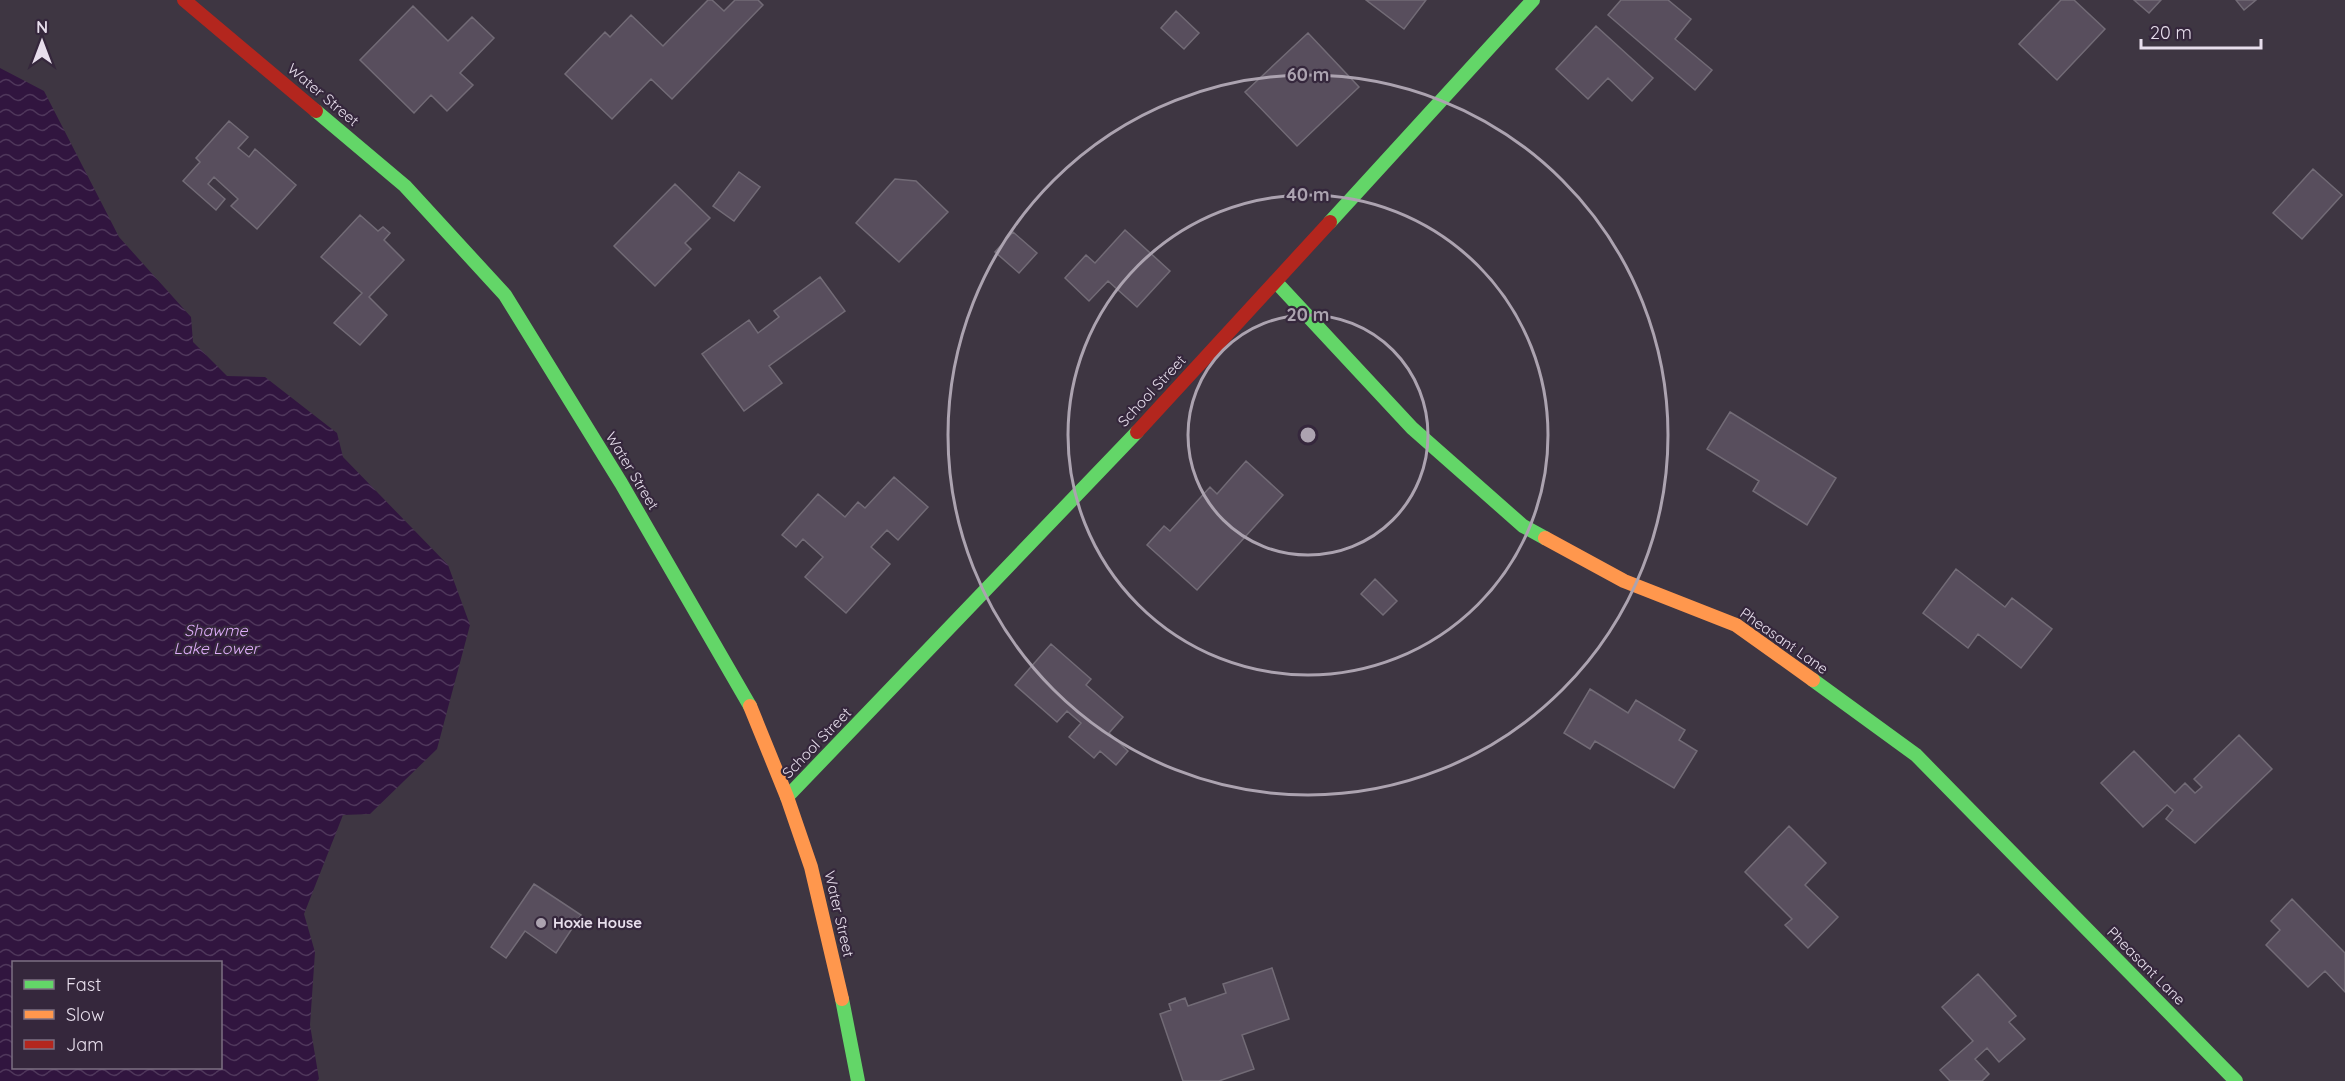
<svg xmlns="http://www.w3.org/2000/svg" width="2345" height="1081" font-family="Quicksand,sans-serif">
<defs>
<pattern id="water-waves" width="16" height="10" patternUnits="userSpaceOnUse" patternTransform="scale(1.5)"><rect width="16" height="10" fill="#31153f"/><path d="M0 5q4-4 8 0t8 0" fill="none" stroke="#4f375b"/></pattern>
</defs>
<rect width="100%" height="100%" fill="#3e3642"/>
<path fill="url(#water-waves)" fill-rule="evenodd" d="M0,68L44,91L119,237L191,317L193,342L227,376L265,377L337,433L343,457L448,565L470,625L437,749L370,814L343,815L304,914L315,952L310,1025L319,1079L317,1081H0ZM14,962H220V1068H14Z"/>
<path fill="#584e5d" stroke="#726b76" stroke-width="1.5" d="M708,0H712L724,11L735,0H758L763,5L672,99L651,79L612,119L565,74L605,32L610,37L631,15L663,46Z
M1366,0H1426L1404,29Z
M1621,0H1668L1691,19L1675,39L1712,70L1695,90L1608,15Z
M2061,0H2074L2105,29L2057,80L2019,44Z
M2134,0H2161L2149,13Z
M2236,0H2256L2244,10Z
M413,6L448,41L472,17L494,38L460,73L473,85L447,111L431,95L414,113L360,60Z
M1176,11L1199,33L1184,49L1161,28Z
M1596,26L1653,78L1632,101L1608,78L1588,99L1556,69Z
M1308,33L1359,87L1297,146L1245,92Z
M229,121L248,137L238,148L249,157L255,149L296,185L257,229L231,206L238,199L214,177L208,184L225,199L216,210L183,181L200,162L196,158Z
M2313,169L2342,195L2302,239L2273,213Z
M739,172L760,187L734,221L713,206Z
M895,179L916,181L948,212L899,262L856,223Z
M675,184L710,218L685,243L691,249L655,286L614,246Z
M360,215L378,231L383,227L390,233L384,240L404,260L369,297L387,315L360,345L334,323L362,293L321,257Z
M1125,230L1170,271L1137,307L1108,281L1089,301L1065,278L1086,255L1095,263Z
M1013,232L1037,253L1019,273L995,252Z
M820,277L845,311L769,366L782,383L744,411L702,354L749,320L758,333L779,317L774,311Z
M1730,412L1836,478L1807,525L1753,491L1759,481L1707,449Z
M1246,461L1283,495L1197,590L1147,545L1164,526L1170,531L1210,487L1217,494Z
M894,477L928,507L898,540L887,530L871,547L890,564L846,613L805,577L823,557L803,539L796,547L782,535L818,494L845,517L858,502L865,508Z
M1956,569L2005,607L2012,598L2052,629L2021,668L1978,634L1968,648L1923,613Z
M1375,579L1397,601L1383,615L1361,594Z
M1051,644L1091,679L1086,685L1123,717L1109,733L1128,751L1116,765L1100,751L1094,758L1069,737L1081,723L1067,711L1057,722L1015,685Z
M1590,689L1628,713L1636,700L1685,730L1679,740L1697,751L1674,788L1595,741L1590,749L1564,733Z
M2239,735L2272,769L2195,843L2166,819L2173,810L2167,805L2143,827L2101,783L2134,751L2175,793L2185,783L2195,793L2202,787L2194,779Z
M1789,826L1826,863L1805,885L1838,917L1808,948L1785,925L1792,919L1745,872Z
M534,884L581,915L556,953L525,931L506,958L491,947Z
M2292,899L2345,953V992L2325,971L2308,987L2266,945L2280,930L2271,921Z
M1272,968L1289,1019L1242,1035L1254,1069L1219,1081H1183L1160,1014L1171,1010L1169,1004L1185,998L1188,1006L1226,993L1223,984Z
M1978,974L2016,1016L2009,1022L2025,1039L1999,1062L1987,1048L1975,1059L1989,1074L1982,1081H1950L1940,1070L1973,1041L1942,1007Z"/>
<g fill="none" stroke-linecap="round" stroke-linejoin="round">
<path stroke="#63d668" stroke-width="14" d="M316,111L405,186L505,295L621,483L750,706
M1330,222L1533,0
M1276,282L1412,428L1523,526L1545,538
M1813,680L1916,755L2236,1081
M787,797L1137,432
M842,999L858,1081"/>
<path stroke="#ff974d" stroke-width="14" d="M1545,538L1624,581L1736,625L1813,680
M750,706L787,797L811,867L842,999"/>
<path stroke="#b3261e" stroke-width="14" d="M184,0L316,111
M1137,432L1330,222"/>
</g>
<g fill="none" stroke="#aca3b0" stroke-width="3">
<circle cx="1308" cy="435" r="120"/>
<circle cx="1308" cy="435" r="240"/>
<circle cx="1308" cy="435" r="360"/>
</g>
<circle fill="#aca3b0" stroke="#35273c" stroke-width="2" cx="541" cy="923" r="6"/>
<g text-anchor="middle" stroke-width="4.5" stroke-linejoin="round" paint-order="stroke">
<g font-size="15" fill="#e7deec" stroke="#35273c">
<text transform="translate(323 95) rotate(40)" y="5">Water Street</text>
<text transform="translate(1152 391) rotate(-47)" y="5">School Street</text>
<text transform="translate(632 471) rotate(59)" y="5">Water Street</text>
<text transform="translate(1784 641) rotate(35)" y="5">Pheasant Lane</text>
<text transform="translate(817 743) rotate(-46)" y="5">School Street</text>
<text transform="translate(839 914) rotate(77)" y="5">Water Street</text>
<text transform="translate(2146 966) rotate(45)" y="5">Pheasant Lane</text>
</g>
<g font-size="15" font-weight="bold" fill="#e7deec" stroke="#35273c" text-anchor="start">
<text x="553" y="928">Hoxie House</text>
</g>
<g font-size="16" font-style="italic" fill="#dfaefa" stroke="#35273c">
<text x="216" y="636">Shawme<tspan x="216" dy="18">Lake Lower</tspan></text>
</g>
</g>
<circle cx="1308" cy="435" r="9" fill="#aca3b0" stroke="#35273c" stroke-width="3"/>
<g font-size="18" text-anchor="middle" font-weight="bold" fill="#aca3b0" stroke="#35273c" stroke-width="4.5" stroke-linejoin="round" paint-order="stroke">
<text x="1308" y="81">60 m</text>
<text x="1308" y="201">40 m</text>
<text x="1308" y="321">20 m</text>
</g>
<rect x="12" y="961" width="210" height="108" fill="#35273c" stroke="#7c7082" stroke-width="1.5"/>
<rect x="24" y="980" width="30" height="9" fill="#63d668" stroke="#7c7082" stroke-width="1.5"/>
<text x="66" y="991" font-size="18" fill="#e7deec">Fast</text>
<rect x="24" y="1010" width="30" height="9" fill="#ff974d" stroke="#7c7082" stroke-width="1.5"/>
<text x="66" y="1021" font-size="18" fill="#e7deec">Slow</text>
<rect x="24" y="1040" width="30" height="9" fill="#b3261e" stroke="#7c7082" stroke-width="1.5"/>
<text x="66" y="1051" font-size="18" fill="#e7deec">Jam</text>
<g transform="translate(42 42)" stroke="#35273c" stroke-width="4.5" paint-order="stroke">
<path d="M0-4.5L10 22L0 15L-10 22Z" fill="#e7deec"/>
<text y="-9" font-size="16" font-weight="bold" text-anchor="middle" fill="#e7deec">N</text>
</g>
<path d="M2141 39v9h120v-9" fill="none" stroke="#e7deec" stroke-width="3"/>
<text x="2150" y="39" font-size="18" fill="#e7deec" stroke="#35273c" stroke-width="4.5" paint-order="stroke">20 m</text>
</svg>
